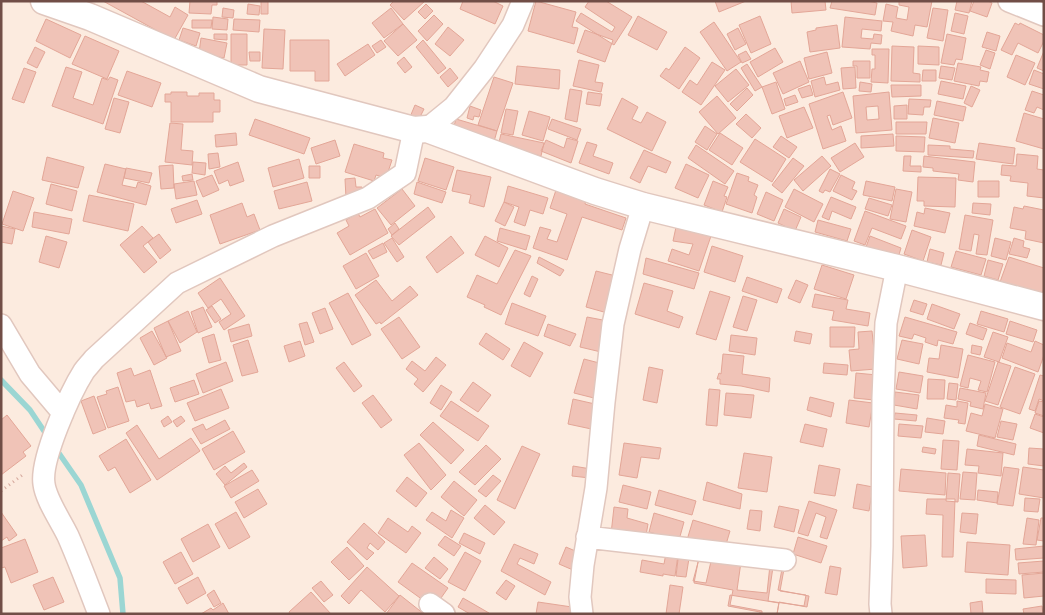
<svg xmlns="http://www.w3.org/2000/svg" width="1045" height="615" font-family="'Source Sans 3',sans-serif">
<rect width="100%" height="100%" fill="#fcebdf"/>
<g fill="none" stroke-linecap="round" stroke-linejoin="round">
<path stroke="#9bd6d3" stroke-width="5.5" d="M1,380L30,410L48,437
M56,449L81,485L120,578L123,614"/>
</g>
<path fill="#f0c3b7" stroke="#e3a697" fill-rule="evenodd" d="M103,1H141L170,17L175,7L188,15L174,40Z
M190,1H217V5H212L211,14L189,13Z
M261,1H268V14H261Z
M394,1H425L404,20L390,5Z
M463,1H493L503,6L495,24L460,9Z
M536,1L576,12L572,27L578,28L574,44L528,31Z
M589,1H606L632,17L614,45L576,21L581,13L612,32L615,27L585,7Z
M715,1H746L719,12Z
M791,1H825L826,10L792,13Z
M832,1H867L877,3L875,15L830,8Z
M899,1H932L927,27L915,25L913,36L891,31L893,22L883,21L886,4L898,7L896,18L907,20L909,7L899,5Z
M957,1H972L969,13L955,10Z
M974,1H988L992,3L987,17L970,11Z
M248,4L260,6L259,15L247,14Z
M426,4L433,11L425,19L418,12Z
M223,8L234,10L233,18L222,17Z
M391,8L403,24L384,38L372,23Z
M933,8L948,10L943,41L927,38Z
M955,13L968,16L964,34L951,31Z
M434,15L443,24L427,41L418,31Z
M638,16L667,32L657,50L628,35Z
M760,16L771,44L751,53L739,25Z
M213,17L228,19L227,30L212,29Z
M845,17L882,21L881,31L862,29L861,38L873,39L874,34L882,35L881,44L871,43L870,49L842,47Z
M46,19L81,35L70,58L36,41Z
M234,19L260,20L259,32L233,30Z
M192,20H212L211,28H192Z
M714,22L741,62L727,71L700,32Z
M1015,23L1019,25L1020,23L1044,35V41L1038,53L1018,43L1012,55L1001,50Z
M403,24L417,40L398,56L384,41Z
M837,25L840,48L810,52L807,32L816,30V28Z
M448,27L464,40L450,56L435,44Z
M183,28L200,33L196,46L179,40Z
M738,28L746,44L735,50L727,34Z
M264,29L285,30L283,69L262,68Z
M585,30L613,40L605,62L577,52Z
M987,32L1000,36L996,51L982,47Z
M214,34H227V40L214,39Z
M231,34H247V65H231Z
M947,34L966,38L962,60L956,59L954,65L941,63Z
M85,36L119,51L107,79L72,64Z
M201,38L227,43L224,58L199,53Z
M290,40H329V81H315V71H290Z
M381,40L386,47L377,53L372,46Z
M423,40L446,68L438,74L416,47Z
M368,44L375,55L345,76L337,64Z
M892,46L914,47L913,73L920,74V82L891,81Z
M918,46L939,47V65L918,64Z
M35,47L45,52L37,68L27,63Z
M685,47L700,58L679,89L660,76L666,68L669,70Z
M775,48L783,62L758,77L750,62Z
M872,49H889L888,83L871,82L872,69H875V55H872Z
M986,50L995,53L990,69L980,65Z
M746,51L751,59L742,63L738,55Z
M1044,51V71L1037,68Z
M249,52H260V61H250Z
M827,52L832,73L809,79L804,58Z
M1016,55L1035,63L1025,85L1007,77Z
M404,57L412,67L405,73L397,63Z
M579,60L599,65L595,82L603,83L601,92L573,86Z
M800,61L809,82L783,94L773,73Z
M853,61H870V78H857V66H853Z
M712,62L725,70L701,105L682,92L690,80L697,85Z
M958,63L981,67L980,70L989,72L987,82L980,81L979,86L954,81Z
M747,64L762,87L755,91L741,68Z
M517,66L560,70L559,89L515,84Z
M941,66L955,68L952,80L939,78Z
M66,67L82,72L73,98L93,105L102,78L108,80L110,77L118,80L103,124L52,106Z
M855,67L856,88L843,89L841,68Z
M24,68L36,72L24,103L12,99Z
M450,68L458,78L448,87L440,77Z
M736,69L749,85L728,102L715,86Z
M923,70H936V81H922Z
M1034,70L1044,74V89L1029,84Z
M127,71L161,83L152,107L118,95Z
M494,77L513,83L497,131L478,125Z
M824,77L826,85L838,82L840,90L815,97L811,81Z
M941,81L966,86L963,99L938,94Z
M776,82L785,109L772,114L762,87Z
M860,82L872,84L871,92L859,91Z
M810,85L813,95L802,98L798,89Z
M891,85H921V96L892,97Z
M971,86L980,90L972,107L964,103Z
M747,88L753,95L737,111L730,104Z
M570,89L582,91L577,122L565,119Z
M1032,91L1044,95V110L1037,107L1034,113L1025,110Z
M171,92H187V96H199V93H214V100H220V112H213V122H171V102H165V94H171Z
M588,92L602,94L600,106L586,104Z
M843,92L852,118L833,125L830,115L827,116L832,130L841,126L846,141L823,149L809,104Z
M889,92L892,130L856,133L853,96ZM878,106L879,119L867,120L866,107Z
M795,95L798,102L786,106L784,99Z
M717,96L736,118L718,134L699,112Z
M114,98L129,102L120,133L105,129Z
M622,98L638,107L632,119L641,123L647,112L666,122L652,151L607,129Z
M909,99L931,100L930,107H924L923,115L908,114Z
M937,101L966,107L963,121L934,115Z
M415,105L424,109L418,121L410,117Z
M907,105V119H894V106Z
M470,106L481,110L479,117L474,116L473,120L467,118Z
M804,107L813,128L787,138L779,116Z
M506,109L518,111L513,135L501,133Z
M529,111L550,117L543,141L522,135Z
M1024,113L1044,119V149L1016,141Z
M746,114L761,128L752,138L736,124Z
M933,118L959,123L955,143L929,138Z
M255,119L310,138L304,154L249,135Z
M456,119L497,131L493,145L452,133Z
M552,119L581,129L577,140L548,129Z
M896,122H927L926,134H896Z
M170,123L183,124L181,150L193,151L192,165L165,162Z
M705,126L717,134L707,150L695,142Z
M236,133L237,145L216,147L215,135Z
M720,133L743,148L732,165L709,150Z
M501,134L544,143L541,156L498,146Z
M893,134L894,146L861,148V136Z
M781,136L797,147L789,158L773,147Z
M896,136L925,137L924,152L896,151Z
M567,138L578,141L571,163L541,151L546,140L564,148Z
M755,139L786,159L772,182L740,162Z
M335,140L340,156L316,164L311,148Z
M587,142L597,145L593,156L613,163L609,174L579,163Z
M855,143L864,157L840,172L831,158Z
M979,143L1015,148L1013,164L976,159Z
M354,144L384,153L383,158L392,160L386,178L376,175L374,181L345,172Z
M696,145L734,171L725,184L688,158Z
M928,145L950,146V149L974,151L973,158L928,155Z
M644,150L671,162L666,173L648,166L640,183L630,178Z
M218,153L220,167L209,169L208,154Z
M1017,154L1038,156L1037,169L1044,170V198L1027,196L1028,183L1010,181L1011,176L1001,175L1002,165L1016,166Z
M822,156L831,166L803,191L794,180Z
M904,156H911L910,166H921V172L903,171Z
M924,156L975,162L973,182L958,180L959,174L933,171V168L923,167Z
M47,157L84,167L78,188L42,180Z
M425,158L454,167L446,190L418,181Z
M793,158L804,166L782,193L772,185Z
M299,159L304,178L273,187L268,168Z
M193,162L206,163L205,175L192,173Z
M238,162L244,181L230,186L228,180L219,184L214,171Z
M105,164L126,169L122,185L136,188L138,182L151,186L146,205L97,192Z
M686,164L709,175L698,198L675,188Z
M173,165L174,188L161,189L159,166Z
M309,166H320V178H309Z
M126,168L152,173L149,183L124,178Z
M830,169L840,174L830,192L825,190L823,193L819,191Z
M457,170L491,177L484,207L469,203L471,195L452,191Z
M737,173L749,177L748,181L758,185L754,195L757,197L752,213L726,204Z
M192,174L193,180L183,181L182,176Z
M212,175L219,190L203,197L196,181Z
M841,175L855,182L852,189L857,191L852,200L833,191Z
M918,177L956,178L955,207L924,206V201H917Z
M355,178L356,187H362L363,196L346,198L345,179Z
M194,181L197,195L176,199L174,184Z
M713,181L728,187L724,196L727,197L722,212L704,205Z
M866,181L895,187L892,201L863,195Z
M978,181H999V197H978Z
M307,182L312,201L279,209L274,191Z
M417,182L446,192L442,203L414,194Z
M51,184L77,191L72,211L46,204Z
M508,186L548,198L543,214L530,210L525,226L514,222L519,207L504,202Z
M402,189L415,206L391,225L377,208Z
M794,189L823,204L814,222L785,207Z
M896,189L912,192L906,222L890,219Z
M556,190L586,200L585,204L626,218L622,230L582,217L567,260L533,248L540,227L551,230L547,239L557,242L567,214L550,208Z
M13,191L34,198L23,231L2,224Z
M766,192L783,200L774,221L757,214Z
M89,195L134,204L128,231L83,221Z
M831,197L856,207L851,219L832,211L829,220L822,217Z
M869,198L892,205L888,216L865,209Z
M197,200L202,214L176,223L171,209Z
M504,202L514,207L505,226L495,221Z
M242,203L247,217L254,214L260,230L220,244L210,215Z
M973,203L991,204L990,215L972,213Z
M1024,206L1044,210V243L1025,239L1026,231L1010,228L1014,207L1023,209Z
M428,207L435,217L399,245L391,236Z
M925,208L950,213L945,233L914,226L917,212L924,214Z
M375,209L388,233L350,255L337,233L349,226L346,220L358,213L360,217Z
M784,209L801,217L795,231L778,223Z
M865,211L906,226L901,239L872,228L865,245L854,241Z
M34,212L72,219L69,234L32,227Z
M965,215L993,220L987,255L976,254L979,235L974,234L971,251L959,249Z
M818,220L851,229L847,241L815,232Z
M395,223L399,229L392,235L388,229Z
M1,226L15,229L12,244L1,242Z
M142,226L153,238L143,246L157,262L144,273L120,245Z
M676,227L711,236L699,271L668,261L672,249L689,255L693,244L673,241Z
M500,228L530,236L526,250L497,241Z
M912,230L931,237L923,261L904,254Z
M159,234L171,250L160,259L148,242Z
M46,236L67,242L59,268L39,262Z
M451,236L464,253L437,273L426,257Z
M485,236L508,248L499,267L475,255Z
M870,236L901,248L898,258L866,247Z
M392,238L404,257L397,262L384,243Z
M995,238L1011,242L1006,260L991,256Z
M1014,238L1024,241L1023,247L1030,249L1027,258L1009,254Z
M383,243L387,252L373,259L368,251Z
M712,246L743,256L735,282L704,272Z
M930,249L944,253L941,265L927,262Z
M515,250L531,256L501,315L484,307L485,305L467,297L477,275L497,284Z
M956,251L986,259L981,275L951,267Z
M366,253L379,276L356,289L343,266Z
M539,257L564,270L560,276L537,263Z
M1009,257L1044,268V289L1041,295L1000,282Z
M646,258L699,273L694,289L643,274Z
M988,260L1003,264L998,280L984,276Z
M822,265L854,275L846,299L814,289Z
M596,271L620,277L611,314L586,307Z
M532,276L538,279L530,297L524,294Z
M747,277L782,289L777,303L742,291Z
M220,278L245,316L224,330L219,322L231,314L221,299L208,308L198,293Z
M376,280L392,301L410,286L418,295L381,324L380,322L376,324L355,295Z
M796,280L808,285L800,303L788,298Z
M644,283L673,291L667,311L683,317L679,328L635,314Z
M710,291L730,297L716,340L696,334Z
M348,293L371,335L352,345L329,303Z
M815,294L848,300L846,309L870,313L868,326L832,320L834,311L812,307Z
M743,296L757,300L747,331L733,327Z
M914,300L927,304L923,315L910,311Z
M512,303L546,316L538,336L505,324Z
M932,304L960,314L954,329L927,319Z
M212,306L221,319L215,323L206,310Z
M203,307L212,327L198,333L191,312Z
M325,308L333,329L320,334L312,313Z
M188,311L197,332L180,343L168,321Z
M981,311L1008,319L1004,332L977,324Z
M399,317L420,347L402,359L381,329Z
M587,317L608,321L601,352L580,347Z
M905,317L957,332L953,344L938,340L937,346L925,342L926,338L914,334L912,339L899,336Z
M168,321L181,351L166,357L154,328Z
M1010,321L1037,330L1033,342L1006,334Z
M307,322L314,342L305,345L299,324Z
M970,323L987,329L983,340L966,334Z
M249,324L252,336L231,342L228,330Z
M548,324L576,334L570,346L544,336Z
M830,327H855L854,347H830Z
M152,331L167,358L154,365L140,338Z
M796,331L812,334L810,344L794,341Z
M872,331L876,369L851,371L849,350L859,349L858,332Z
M993,332L1008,337L999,362L984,357Z
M486,333L510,349L503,360L479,344Z
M214,334L221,360L209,363L202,338Z
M731,335L757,338L755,355L729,351Z
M248,340L258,372L242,376L233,345Z
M902,340L923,344L919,364L897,359Z
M300,341L305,356L289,362L284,346Z
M1035,341L1044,345V355L1038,372L1002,358L1007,343L1031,352Z
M524,342L543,353L530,377L511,366Z
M941,345L963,349L958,378L927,372L929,358L939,359Z
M972,345L982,347L980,355L971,353Z
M723,354L744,356L742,374L770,378L769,392L741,386L720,384V379H717L719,373L721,374Z
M968,355L995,362L987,392L978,390L981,381L970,378L968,388L960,386Z
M436,357L446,365L423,392L414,384L418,379L406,369L412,361L425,371Z
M584,359L603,364L594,398L574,393Z
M226,362L233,381L203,393L196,374Z
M344,362L362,386L354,392L336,368Z
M998,362L1011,366L998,405L985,401Z
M824,363L848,365L847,375L823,373Z
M649,367L663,370L657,403L643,400Z
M1015,367L1035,374L1020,414L1000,407Z
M131,368L134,376L150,370L162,406L151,409L149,403L137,407L135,400L126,402L117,373Z
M899,372L923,376L920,393L896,389Z
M856,373L877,375L874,400L854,398Z
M1040,375L1044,376V401L1039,399L1035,411L1029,409Z
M928,379L945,380L944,399H927Z
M194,380L199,394L175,402L170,388Z
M473,382L491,395L478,412L460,400Z
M949,383L958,384L956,400L947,399Z
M441,385L452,392L441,410L430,403Z
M118,387L129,421L108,428L97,397L107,394L106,391Z
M960,388L986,393L983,409L970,406L971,402L958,399Z
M221,389L229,408L195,421L187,403Z
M709,389L720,390L717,426L706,425Z
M895,392L919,395L917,409L894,405Z
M726,393L754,395L751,418L724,415Z
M373,395L392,420L381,428L362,403Z
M94,396L106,429L93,434L81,401Z
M810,397L834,403L831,417L807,410Z
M573,399L595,404L596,430L568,424Z
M849,400L873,403L869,427L846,423Z
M451,401L489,426L478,441L440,416Z
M957,401L968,403L965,424L958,423L959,420L944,418L946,405L957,407Z
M1039,401L1044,402V416L1035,413Z
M985,404L1003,409L995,438L966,431L971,413L982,416Z
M895,413L917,415L916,421L894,419Z
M1035,414L1044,417V433L1030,428Z
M7,415L31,446L23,452L26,456L1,475V420Z
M168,416L172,422L164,427L161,421Z
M181,416L185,421L177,427L173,421Z
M927,418L945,421L943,434L925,432Z
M225,420L230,429L201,444L192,429L203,424L206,430Z
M1001,421L1017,424L1013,440L997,437Z
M433,422L464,450L451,464L420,435Z
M805,424L827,429L823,447L800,442Z
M899,424L923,426L921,438L898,436Z
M137,425L159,459L191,438L200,451L157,480L126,433Z
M233,431L245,452L214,470L202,449Z
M979,435L1016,444L1014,455L977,446Z
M126,439L151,480L130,493L115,467L108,471L99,456Z
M943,440L959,441L957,470L941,469Z
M419,443L446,475L431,490L404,455Z
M624,443L661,448L659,459L641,457L637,478L619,475Z
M486,445L501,459L475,485L459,472Z
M522,446L540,454L515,509L497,500Z
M923,447L936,449L935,454L922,452Z
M1029,448L1044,449V466L1028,464Z
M967,449L1003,453L1001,476L978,473L979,466L965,465Z
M744,453L772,457L767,492L738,488Z
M244,463L247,467L225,485L216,474L225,466L231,473Z
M819,465L840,469L835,496L814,493Z
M573,466L591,469L590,478L572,476Z
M1004,467L1019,469L1013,506L997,504Z
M1023,467L1044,470V498L1019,494Z
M901,469L946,473L945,495L899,491Z
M252,470L259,481L231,498L224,486Z
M963,472L977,473L975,500L960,499Z
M948,473L960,474L958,502L946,501Z
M493,475L501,481L486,497L478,491Z
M407,477L427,493L416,507L396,491Z
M454,481L477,500L464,516L441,497Z
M707,482L742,494L740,509L703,500Z
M857,484L873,487L869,511L853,508Z
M623,485L651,492L647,509L619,502Z
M258,489L267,504L244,518L235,502Z
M659,490L696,501L692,515L655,505Z
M978,490L998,492L997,503L977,500Z
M1025,498L1040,499L1038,512L1024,511Z
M927,499H955L953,557H942L943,515L926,514Z
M809,501L837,510L827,539L820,537L826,517L816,513L808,536L798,533Z
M485,505L505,522L494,535L474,518Z
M779,506L799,510L794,532L774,527Z
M614,507L628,509L627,518L648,524L645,541L611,534Z
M451,510L464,518L452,538L426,520L432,512L446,521Z
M750,510L762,511L760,531L747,529Z
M1,512L17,535L9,541L7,537L1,541Z
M236,512L250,537L229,549L215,524Z
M654,513L684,522L679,540L649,532Z
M962,513L978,514L976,534L960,532Z
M388,518L408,532L412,526L421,533L406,553L378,533Z
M1027,518L1039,520L1036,545L1023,544Z
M1041,518H1044V541L1037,540Z
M693,520L730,531L724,551L687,540Z
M364,523L385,542L378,550L370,543L367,548L374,553L367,560L347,542Z
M208,524L220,547L193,562L181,539Z
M464,533L485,543L480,554L459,543Z
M925,535L927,566L903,568L901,536Z
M445,536L461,546L454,556L438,545Z
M798,537L827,546L821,563L793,554Z
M25,539L38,572L11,583L5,567L1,568V548Z
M967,542L1010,545L1008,575L965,572Z
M514,544L538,554L534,564L520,558L517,564L551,582L545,595L501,571Z
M1044,546V558L1016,560L1015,549Z
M347,547L364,566L349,580L331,562Z
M566,547L580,553L573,570L559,564Z
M679,551L690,552L686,577L676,576Z
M181,552L193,574L175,584L163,562Z
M465,552L481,561L465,591L448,582Z
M700,552L782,569L778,590L809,596L807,607L779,602L777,614H762V611L730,605L733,590L694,583Z
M666,553L678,555L675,576L663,574V576L640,572L642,560L664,564Z
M700,555L712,557L706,583L693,581Z
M434,557L448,569L440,579L425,568Z
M1044,561V572L1019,574L1018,563Z
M741,562L770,565L767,593L737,590Z
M412,563L448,588L434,608L398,582Z
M830,566L841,568L837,595L825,593Z
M367,567L399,596L385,612L361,590L349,604L341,596Z
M773,567L784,569L780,591L806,595L804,606L768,601Z
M1044,573V596L1024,598L1022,575Z
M53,577L64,602L44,610L33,585Z
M198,577L206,593L187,604L178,588Z
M986,579L1016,580V594L986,593Z
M506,580L515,586L506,600L496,593Z
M321,581L333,595L324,602L312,588Z
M670,585L683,587L679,614H666Z
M214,590L221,603L214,607L207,595Z
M311,592L331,614H290L289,612Z
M400,595L424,614H386Z
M730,595L779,603L777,614H760V612L728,606Z
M463,598L489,613V614H470L458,607Z
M982,601L983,614H971L970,603Z
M538,602L572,607L571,614H536Z
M223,603L229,614H201L211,608L213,610Z
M1042,606L1043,614H1024L1023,609Z"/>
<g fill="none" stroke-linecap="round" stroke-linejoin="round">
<defs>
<path id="minor" d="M1009,1L1044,15
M427,129L454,107L484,69L513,25L523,1
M1,325L30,374L63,413
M587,537L785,560
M430,604L444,614
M99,614C89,588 79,561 68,536C61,521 46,500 44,484C40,460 70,393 84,371C87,367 91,363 94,359L177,283L273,236L368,198L405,173L414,130
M582,614L580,597L583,565L596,488L604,402L613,324L630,249L643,206
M881,614L880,604L882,546L883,398L886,323L897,268"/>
<path id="tertiary" d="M44,1L90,17L259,89L414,130L427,129L595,191L643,206L897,268L1044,307"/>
</defs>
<use href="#minor" stroke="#e1c7be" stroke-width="24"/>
<use href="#tertiary" stroke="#e1c7be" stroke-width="29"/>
<path stroke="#d4a69b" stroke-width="3" stroke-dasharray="1 4" stroke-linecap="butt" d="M1,491L25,473"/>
<use href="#minor" stroke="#fff" stroke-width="21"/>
<use href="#tertiary" stroke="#fff" stroke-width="26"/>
</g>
<rect width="1045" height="615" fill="none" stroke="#714e47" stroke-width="5"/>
</svg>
